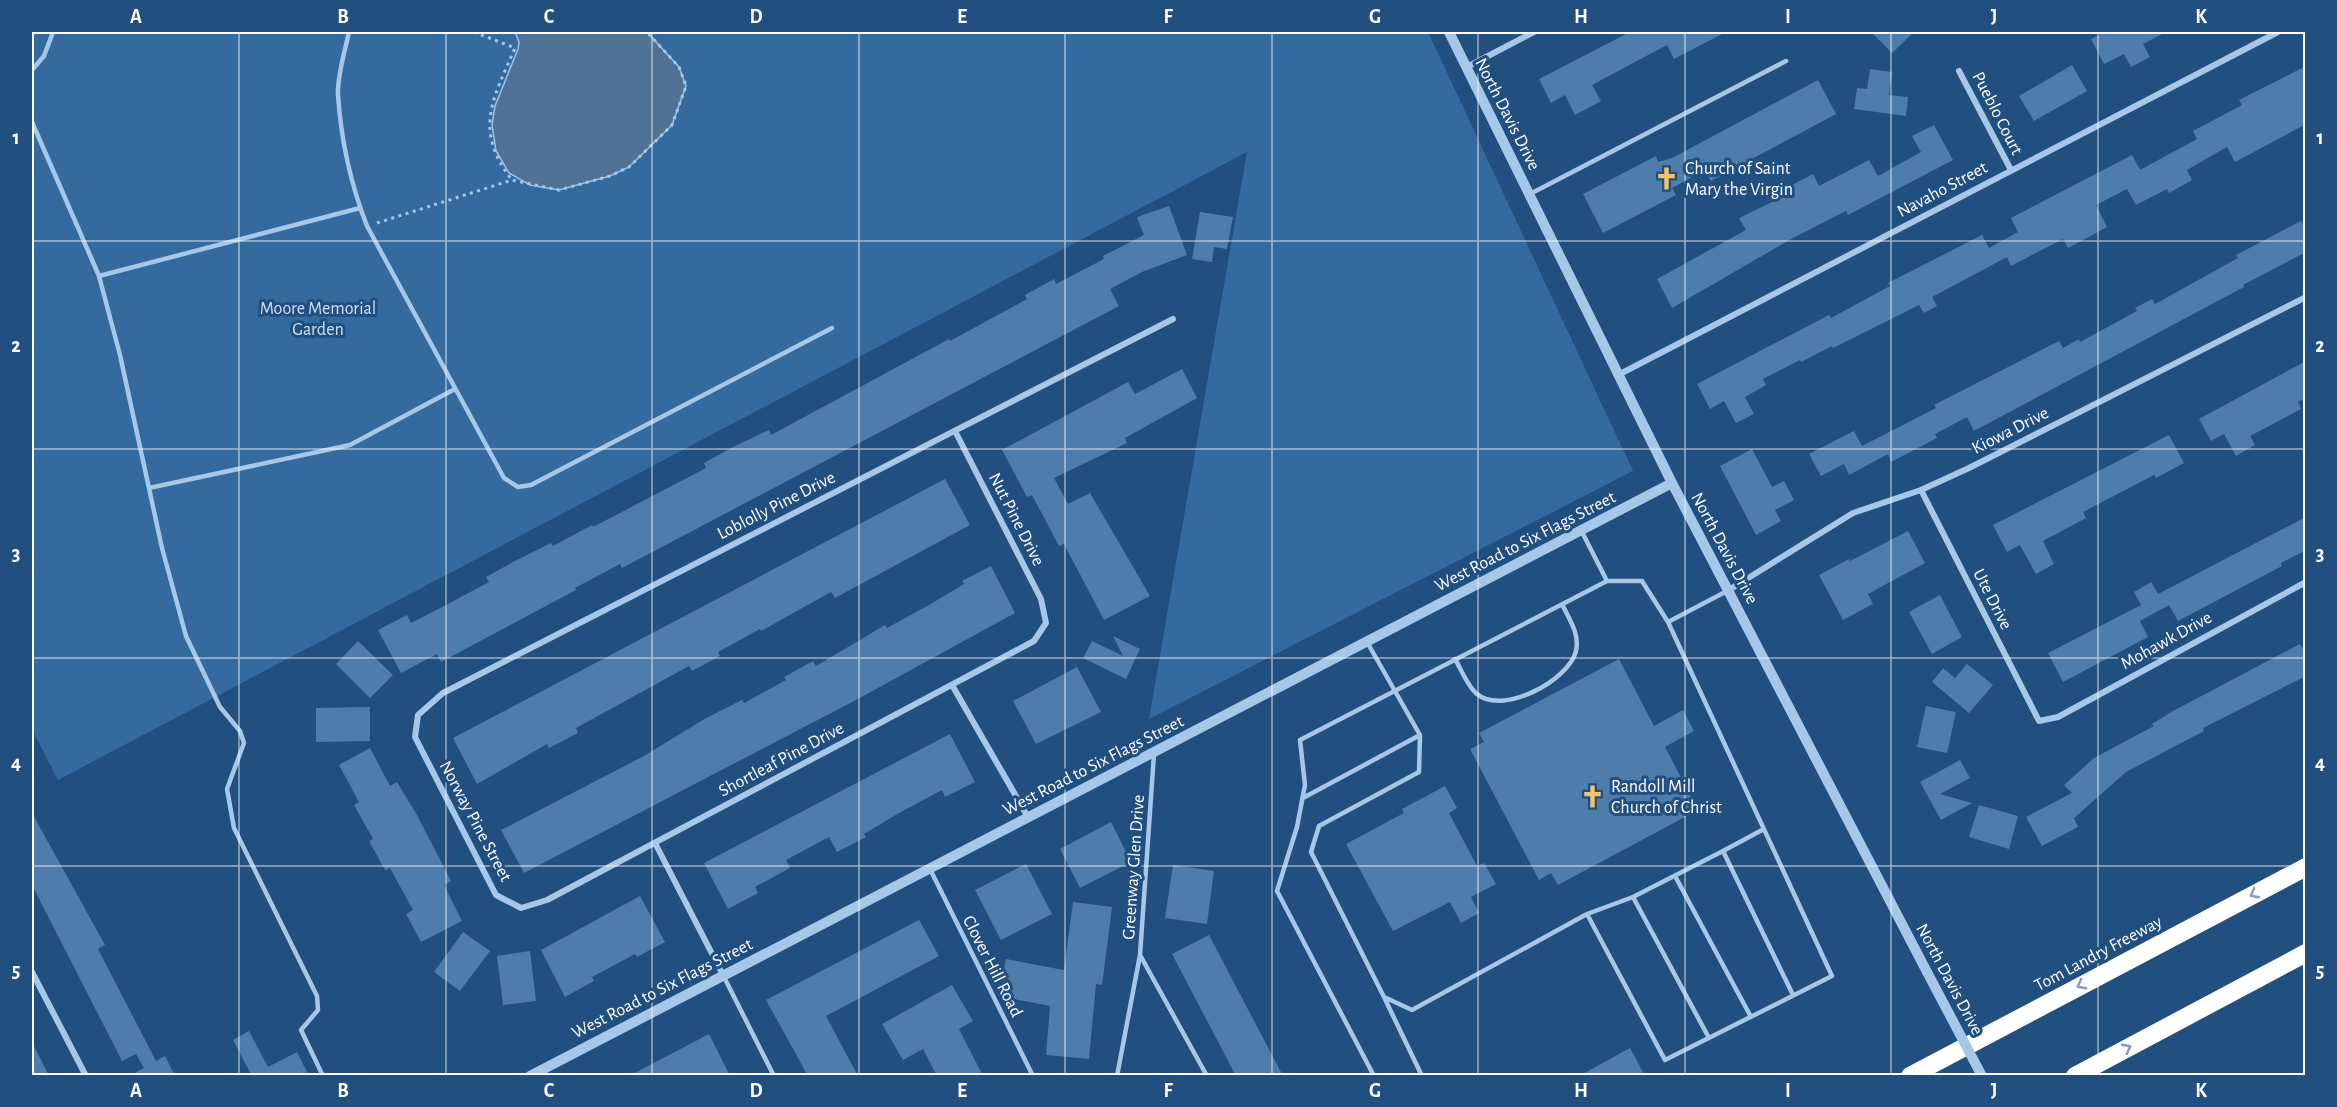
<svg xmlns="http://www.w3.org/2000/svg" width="2337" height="1107" font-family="'Alegreya Sans',sans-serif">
<rect width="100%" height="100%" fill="#214f80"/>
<path fill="#356a9e" d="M32,32H1428L1633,471L1149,719L1247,152L58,780L32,729Z"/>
<path fill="#507295" stroke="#9ac3e9" stroke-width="1.5" d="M515,32H647L679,67L686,86L672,125L629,167L610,176L559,190L530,185L509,173L496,151L492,125L495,106L518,49L519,42Z"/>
<path fill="#4e7cab" d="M1630,32H1726L1674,59L1667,45L1592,85L1601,101L1575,115L1565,95L1551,103L1539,79Z
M1871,32H1914L1892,53Z
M2105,32H2166L2143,44L2150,57L2131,67L2124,54L2104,64L2091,39Z
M2072,65L2087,91L2034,121L2019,96Z
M2306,66V124L2235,162L2227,147L2187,170L2192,180L2169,193L2167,189L2136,205L2127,189L2096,205L2107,227L2068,248L2063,239L2011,266L2007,257L1932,297L1937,306L1924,313L1919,305L1833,348L1832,346L1801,362L1800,360L1763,379L1766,385L1745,397L1754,414L1736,423L1724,401L1710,409L1697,384L1829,315L1831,318L1890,286L1888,283L1982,235L1989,248L2018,232L2011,218L2132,155L2140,170L2197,139L2193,131L2242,105L2239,100Z
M1870,69L1892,72L1889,95L1908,97L1906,116L1854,109L1857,88L1867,89Z
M1818,80L1836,114L1711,181L1705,170L1672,188L1676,195L1603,233L1583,194L1656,156L1658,162L1672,158Z
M1934,125L1953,160L1848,215L1846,211L1793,238L1672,308L1657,279L1746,230L1739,218L1793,192L1790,186L1813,174L1819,186L1869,160L1878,176L1921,152L1912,136Z
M1169,206L1187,255L1142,272L1110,289L1119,306L622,568L620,564L575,588L576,590L441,662L437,654L401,673L378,630L407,615L411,623L448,604L489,582L486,577L515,561L551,543L553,546L592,525L593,527L706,468L704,463L733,447L769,430L771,435L949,339L950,341L1027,299L1025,295L1054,279L1056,284L1104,259L1103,256L1144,235L1137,217Z
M1200,212L1233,217L1227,249L1214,247L1212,262L1192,259Z
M2301,221L2306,229V252L2243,285L2244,287L1974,431L1967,417L1935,434L1937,438L1891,462L1888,454L1849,475L1844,464L1821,476L1809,454L1854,431L1862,446L1936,408L1934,405L2059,341L2063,348L2079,339L2080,342L2137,311L2135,308L2152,299L2155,304L2238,258L2236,255Z
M2306,361V398L2298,402L2301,409L2250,436L2255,445L2236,456L2224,434L2211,441L2199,419Z
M1182,369L1197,398L1125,438L1127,443L1054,478L1068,504L1090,493L1150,596L1104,620L1064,544L1059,546L1032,495L1027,497L1002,450L1128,382L1135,394Z
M2169,435L2184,463L2156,478L2154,475L2083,512L2086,518L2043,541L2054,564L2036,574L2020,545L2007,552L1993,525Z
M1752,449L1772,487L1784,481L1794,500L1775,510L1781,521L1756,535L1720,466Z
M945,479L970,525L835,598L831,592L761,631L760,629L718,652L720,656L692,671L689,666L576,728L578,733L549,748L547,744L477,784L453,738Z
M2306,517V550L2281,563L2282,566L2178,621L2169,605L2140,621L2148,637L2063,682L2048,653L2141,605L2134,592L2151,582L2158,594Z
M1908,531L1925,563L1868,594L1873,604L1843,620L1819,575L1849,559L1850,561Z
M991,566L1015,613L856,700L524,873L501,830L644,756L706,718L742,700L744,703L786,680L784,677L813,661L816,666L885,625L887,628L929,605L964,584L962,581Z
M1940,595L1962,637L1932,654L1909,612Z
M1113,636L1140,649L1126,679L1083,658L1092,641L1123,656Z
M358,641L393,675L370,698L336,664Z
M2300,644L2306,654V676L2203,728L2204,731L2126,772L2074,818L2078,827L2042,846L2026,817L2072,793L2064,785L2094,758L2154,726L2152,724L2173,711Z
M1619,659L1654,726L1683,710L1694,731L1665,747L1698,810L1558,885L1551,873L1539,880L1470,749L1484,742L1479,733Z
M1967,664L1993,685L1969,713L1932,682L1943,668L1955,678Z
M1077,667L1101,712L1036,744L1013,701Z
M1926,706L1956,712L1947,753L1917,747Z
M370,707V741L316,742V708Z
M950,734L975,782L945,797L942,790L899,813L864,834L866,837L837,852L829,837L786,860L790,868L755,887L758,893L728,909L704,863Z
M370,748L390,786L397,782L417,815L451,881L444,885L462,921L421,942L406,914L413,910L390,868L385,870L369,841L373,839L354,805L359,802L339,765Z
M1960,760L1970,778L1940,794L1972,803L1941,820L1920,782Z
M1445,786L1457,808L1449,813L1477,866L1484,863L1496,884L1471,897L1479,913L1461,923L1450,902L1393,931L1346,844L1404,813L1402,809Z
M1979,805L2018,816L2009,849L1969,837Z
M32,813L105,945L98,949L156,1061L165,1056L175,1076H129L144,1068L136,1054L122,1061L32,885Z
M1111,822L1131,862L1080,888L1060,849Z
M1026,864L1052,914L1001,940L975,890Z
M1173,865L1214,871L1207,924L1165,918Z
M640,896L665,942L637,957L635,954L592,977L594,981L565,997L541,950Z
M1073,902L1112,907L1102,985L1096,984L1089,1059L1046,1055L1050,1006L998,996L1006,959L1064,970Z
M919,920L939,956L826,1016L858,1076H808L766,1000Z
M463,932L490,951L460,991L434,972Z
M1209,935L1283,1076H1236L1172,954Z
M530,951L536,1001L503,1005L497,956Z
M952,985L973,1021L959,1029L983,1076H937L923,1049L903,1060L882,1024Z
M249,1031L268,1067L297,1052L309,1076H252L233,1040Z
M709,1034L730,1076H629Z
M32,1042L49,1076H32Z
M1630,1048L1645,1076H1579Z"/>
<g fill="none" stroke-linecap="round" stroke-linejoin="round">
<path stroke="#a6c7e7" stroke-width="3" stroke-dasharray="3 4.5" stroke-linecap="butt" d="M474,32L515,48C493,99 473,130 512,180
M377,223L512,180L559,190L610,176L629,167L672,125L686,86L679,67L647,32"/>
<path stroke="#a6c7e7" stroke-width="4.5" d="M349,32C345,51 337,76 338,95C341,139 351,185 367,226L504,478L518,487L531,485L832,328
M32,70L44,56L53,32
M32,122L99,276L120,355L162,548L186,636L220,707L240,731L244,743L227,789L234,828L317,996L318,1010L301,1030L323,1076
M1530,194L1786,61
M99,276L360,208
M149,488L350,445L455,389
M1581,530L1607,581H1642L1668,622
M1367,642L1420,735L1419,772L1319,826L1311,852L1384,997L1412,1010L1587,914L1665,1060L1832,976L1668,622L1729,590
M1455,659C1461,669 1468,687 1477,694C1503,716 1569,680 1576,651C1580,634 1569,619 1562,604
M1154,754L1140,955L1207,1076
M1303,798L1420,735
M1723,851L1764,829
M930,869L1033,1076
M1675,876L1751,1017
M1587,914L1633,897
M723,975L774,1076
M1384,997L1422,1076
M1709,1038L1633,897L1723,851L1793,995
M1117,1076L1140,955
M1374,1076L1277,891L1297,827L1305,785L1300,740L1607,581"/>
<path stroke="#a6c7e7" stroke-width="6" d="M1467,67L1534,32
M1959,71L2011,170
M1620,374L2278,32
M955,431L1041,599L1046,623L1034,641L547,900L521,908L496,895L415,737L418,715L443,693L1173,319
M1921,490L2039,721L2058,717L2306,582
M1729,590L1853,513L1921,490L1969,468L2306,297
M952,685L1028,817
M655,843L723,975
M32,972L86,1076"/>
<path stroke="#a6c7e7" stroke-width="10" d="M1449,32L1672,483L1927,972
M530,1076L1672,483"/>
<path stroke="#fff" stroke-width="18" d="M1910,1076L2306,867
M2075,1076L2306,953"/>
<path stroke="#a6c7e7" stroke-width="10" d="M1927,972L1982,1076"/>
</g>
<defs><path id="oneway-chevron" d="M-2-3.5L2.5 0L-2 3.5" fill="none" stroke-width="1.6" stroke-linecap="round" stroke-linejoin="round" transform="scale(1.5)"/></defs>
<g stroke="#859eb9">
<use href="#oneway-chevron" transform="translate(2254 894) rotate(152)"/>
<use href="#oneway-chevron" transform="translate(2081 985) rotate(152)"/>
<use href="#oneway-chevron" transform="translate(2127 1048) rotate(-28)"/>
</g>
<path fill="none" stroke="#fff" stroke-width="1.5" stroke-opacity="0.55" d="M239,32V1076M446,32V1076M652,32V1076M859,32V1076M1065,32V1076M1272,32V1076M1478,32V1076M1685,32V1076M1891,32V1076M2098,32V1076M32,241H2306M32,449H2306M32,658H2306M32,866H2306"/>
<defs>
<symbol id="church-bare" viewBox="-9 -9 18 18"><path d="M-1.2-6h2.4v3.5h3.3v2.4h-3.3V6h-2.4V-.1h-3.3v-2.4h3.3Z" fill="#f4c468" stroke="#214f80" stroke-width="2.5" paint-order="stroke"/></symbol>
</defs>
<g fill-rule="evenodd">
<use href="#church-bare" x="1650" y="162" width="33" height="33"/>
<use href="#church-bare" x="1576" y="780" width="33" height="33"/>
</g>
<g text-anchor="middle" stroke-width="6" stroke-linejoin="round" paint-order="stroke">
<g font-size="18" fill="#fff" stroke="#214f80">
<text transform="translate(1998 113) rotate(63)" y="6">Pueblo Court</text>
<text transform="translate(1508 114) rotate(63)" y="6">North Davis Drive</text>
<text transform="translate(1942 189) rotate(-28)" y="6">Navaho Street</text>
<text transform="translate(2010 430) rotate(-27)" y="6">Kiowa Drive</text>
<text transform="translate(776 505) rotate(-27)" y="6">Loblolly Pine Drive</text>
<text transform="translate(1017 519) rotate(63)" y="6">Nut Pine Drive</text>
<text transform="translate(1525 541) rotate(-27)" y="6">West Road to Six Flags Street</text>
<text transform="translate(1725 548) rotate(62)" y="6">North Davis Drive</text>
<text transform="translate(1993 599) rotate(63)" y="6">Ute Drive</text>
<text transform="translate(2166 640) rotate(-29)" y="6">Mohawk Drive</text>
<text transform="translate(781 759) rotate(-28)" y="6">Shortleaf Pine Drive</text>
<text transform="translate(1093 765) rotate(-27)" y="6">West Road to Six Flags Street</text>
<text transform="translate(476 821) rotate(62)" y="6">Norway Pine Street</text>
<text transform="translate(1133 867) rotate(-86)" y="6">Greenway Glen Drive</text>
<text transform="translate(2098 953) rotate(-28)" y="6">Tom Landry Freeway</text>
<text transform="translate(993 966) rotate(63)" y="6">Clover Hill Road</text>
<text transform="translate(1950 979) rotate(62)" y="6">North Davis Drive</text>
<text transform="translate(662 988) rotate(-27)" y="6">West Road to Six Flags Street</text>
</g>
<g font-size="18" fill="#fff" stroke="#214f80" text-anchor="start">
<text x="1685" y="174">Church of Saint<tspan x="1685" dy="21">Mary the Virgin</tspan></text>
<text x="1611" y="792">Randoll Mill<tspan x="1611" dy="21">Church of Christ</tspan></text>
</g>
<g font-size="18" fill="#cae0f6" stroke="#214f80">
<text x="318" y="314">Moore Memorial<tspan x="318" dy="21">Garden</tspan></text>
</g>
</g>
<rect width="2337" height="1107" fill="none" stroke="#214f80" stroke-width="66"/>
<rect x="33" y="33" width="2271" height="1041" fill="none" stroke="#fff" stroke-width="2"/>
<g font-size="20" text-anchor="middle" font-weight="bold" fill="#fff">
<text x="136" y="23">A</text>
<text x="343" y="23">B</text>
<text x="549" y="23">C</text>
<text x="756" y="23">D</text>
<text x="962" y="23">E</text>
<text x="1168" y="23">F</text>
<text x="1375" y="23">G</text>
<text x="1581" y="23">H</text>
<text x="1788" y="23">I</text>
<text x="1994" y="23">J</text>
<text x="2201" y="23">K</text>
<text x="16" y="144">1</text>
<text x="2320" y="144">1</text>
<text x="16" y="352">2</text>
<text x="2320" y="352">2</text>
<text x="16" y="560">3</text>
<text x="2320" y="560">3</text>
<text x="16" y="769">4</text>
<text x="2320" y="769">4</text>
<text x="16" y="977">5</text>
<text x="2320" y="977">5</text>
<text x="136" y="1097">A</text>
<text x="343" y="1097">B</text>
<text x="549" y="1097">C</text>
<text x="756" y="1097">D</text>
<text x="962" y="1097">E</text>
<text x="1168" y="1097">F</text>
<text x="1375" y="1097">G</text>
<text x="1581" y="1097">H</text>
<text x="1788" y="1097">I</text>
<text x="1994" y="1097">J</text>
<text x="2201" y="1097">K</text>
</g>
</svg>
